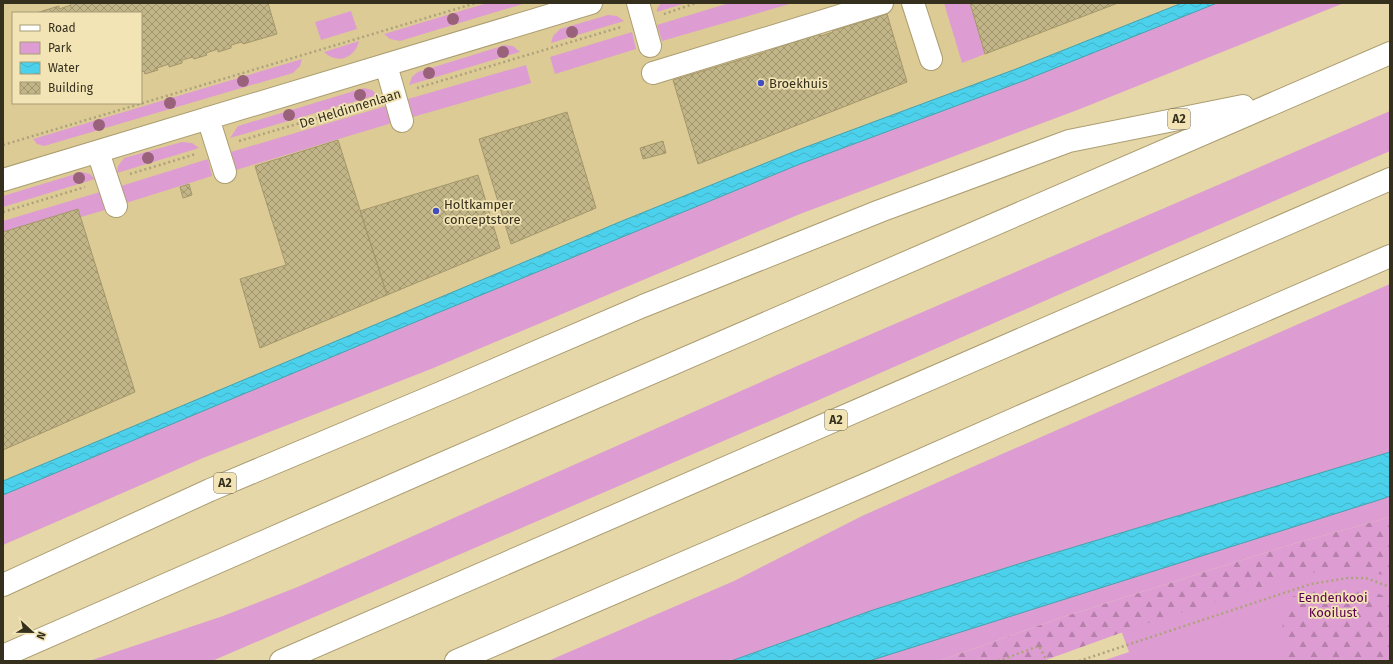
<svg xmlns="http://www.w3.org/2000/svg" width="1393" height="664" font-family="'Fira Sans',sans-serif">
<defs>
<pattern id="forest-firs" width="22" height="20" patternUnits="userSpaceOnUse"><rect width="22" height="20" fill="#de9dd2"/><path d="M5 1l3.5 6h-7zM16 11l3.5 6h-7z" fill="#b580aa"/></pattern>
<pattern id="water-waves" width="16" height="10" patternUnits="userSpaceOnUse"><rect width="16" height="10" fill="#4bd1eb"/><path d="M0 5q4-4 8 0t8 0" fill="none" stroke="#42b4c9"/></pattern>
<pattern id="building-cross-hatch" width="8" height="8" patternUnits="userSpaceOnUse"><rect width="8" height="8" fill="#c2b587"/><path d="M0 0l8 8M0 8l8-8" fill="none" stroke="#9e946e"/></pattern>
</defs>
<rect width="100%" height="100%" fill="#e5d7a8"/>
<path fill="#dccb95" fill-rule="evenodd" d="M3,3H1182L1016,69L798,150L622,221L3,482ZM13,13H141V103H13Z"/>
<path fill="#de9dd2" d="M487,3H526L400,41L390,39L384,34Z
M661,3H686L657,12V9Z
M729,3H793L662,41L657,25Z
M944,3H970L985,54L962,63Z
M1217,3H1344L1080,109L800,214L431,369L203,458L3,545V495L396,330L800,164L1023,81Z
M351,11L357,29L321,40L315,22Z
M608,15L617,16L624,21L551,43L553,36L560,29Z
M632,32L636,49L555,74L550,57Z
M359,41C355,58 337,65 324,52Z
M505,45L513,46L520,52L409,85L412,77L418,72Z
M302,59L300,66L293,73L44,146L37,144L33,139Z
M526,65L531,83L413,117L408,99Z
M364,88L372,90L377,95L230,138L238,126Z
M386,106L392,123L236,170L231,152Z
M1390,111V151L1156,252L821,399L212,661H89L223,616L300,586L804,363Z
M182,142L192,143L199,148L117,173L118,166L124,158Z
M208,159L212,176L126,203L121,186Z
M82,172L90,174L95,179L3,207V196Z
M100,192L105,210L81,217L78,209L3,232V221Z
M1390,284V452L1031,560L873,610L731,661H548L734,581L862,516L961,472Z
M1390,496V517L1286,546L1063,617L939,661H869Z
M1390,524V661H1102L1129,652L1118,622Z"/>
<path fill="url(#forest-firs)" d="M1390,517V577L1360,569L1334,568L1294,577L1151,622L1043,661H939L1063,617L1286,546Z
M1345,587L1367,590L1390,598V661H1284C1287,651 1283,642 1283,633C1282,618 1283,612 1288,598L1308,592Z"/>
<path fill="url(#water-waves)" stroke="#44a1ad" d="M1182,3H1217L1023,81L800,164L396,330L3,495V481L622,221L798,150L1016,69Z
M1390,452V496L1382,499L869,661H731L873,610L1031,560Z"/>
<path fill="url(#building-cross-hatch)" stroke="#a5976b" d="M70,3H268L277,34L243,44L242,42L231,45V48L218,52V49L206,53L207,55L194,59L193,57L182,60V63L169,67V64L157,68L158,70L145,74L144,71L141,72V13H36L59,6V9L71,5Z
M970,3H1118L985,54Z
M887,14L907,82L698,164L673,80L766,52L765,51L820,34L821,36L833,32L832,31Z
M567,112L596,208L511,244L479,139Z
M338,140L387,295L260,348L240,279L286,265L255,166Z
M663,141L666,153L643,159L640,148Z
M478,175L500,248L387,295L360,211Z
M189,184L192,195L183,198L180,187Z
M78,209L135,392L3,450V232Z"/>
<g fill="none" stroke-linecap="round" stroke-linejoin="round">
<defs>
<path id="minor" d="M638,3L650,46
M913,3L931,59
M386,65L402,121
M653,73L882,3
M208,118L225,172
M98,152L116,206
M3,180L591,3"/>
<path id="highway" d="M3,585L210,490L450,389L643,306L880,211L1069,141L1243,106
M3,656L432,468L1390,53
M281,661L1390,179
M456,661L869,483L1026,414L1390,256"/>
</defs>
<use href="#minor" stroke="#ac9e72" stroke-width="24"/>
<use href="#highway" stroke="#ac9e72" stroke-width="24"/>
<path stroke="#ada27c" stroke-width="2.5" stroke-dasharray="2 3" stroke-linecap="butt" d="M664,14L696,3
M417,88L621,27
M239,141L372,102
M3,145L476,3
M130,174L196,154
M3,212L85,187
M998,661L1039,646L1047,661
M1079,661L1311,584L1348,578H1366L1390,587"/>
<use href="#minor" stroke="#fff" stroke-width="22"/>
<use href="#highway" stroke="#fff" stroke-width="22"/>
</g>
<g fill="#9a617a">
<circle cx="453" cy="19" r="6"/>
<circle cx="572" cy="32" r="6"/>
<circle cx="503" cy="52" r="6"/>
<circle cx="429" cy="73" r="6"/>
<circle cx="243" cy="81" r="6"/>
<circle cx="360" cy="95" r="6"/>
<circle cx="170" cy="103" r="6"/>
<circle cx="289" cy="115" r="6"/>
<circle cx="99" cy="125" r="6"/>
<circle cx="148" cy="158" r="6"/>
<circle cx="79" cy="178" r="6"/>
</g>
<g fill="#414dc1" stroke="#f2e4b5" stroke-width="1.5">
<circle cx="761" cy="83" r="4"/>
<circle cx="436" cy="211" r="4"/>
</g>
<g text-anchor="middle" stroke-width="3.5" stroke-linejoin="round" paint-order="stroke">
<g fill="#f2e4b5" stroke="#6e664b" stroke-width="1">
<rect x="1168" y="109" width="22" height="20" rx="3"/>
<rect x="825" y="410" width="22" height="20" rx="3"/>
<rect x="214" y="473" width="22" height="20" rx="3"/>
</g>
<g font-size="12" font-weight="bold" fill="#35301d">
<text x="1179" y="123">A2</text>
<text x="836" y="424">A2</text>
<text x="225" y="487">A2</text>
</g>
<g font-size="13" fill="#35301d" stroke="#f2e4b5" text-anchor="start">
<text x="769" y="88">Broekhuis</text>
<text x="444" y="209">Holtkamper<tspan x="444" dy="15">conceptstore</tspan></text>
</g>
<g font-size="13" fill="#35301d" stroke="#f2e4b5">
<text transform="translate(350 108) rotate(-17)" y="5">De Heldinnenlaan</text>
</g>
<g font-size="13" fill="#5c0054" stroke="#f2e4b5">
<text x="1333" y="602">Eendenkooi<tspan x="1333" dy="15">Kooilust</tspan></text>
</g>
</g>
<rect width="1393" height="664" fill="none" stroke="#35301d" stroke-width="8"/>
<rect x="12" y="12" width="130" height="92" fill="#f2e4b5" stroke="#a69c78"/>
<rect x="20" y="25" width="20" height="6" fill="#ffffff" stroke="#a69c78"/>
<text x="48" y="32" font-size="12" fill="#35301d">Road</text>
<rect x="20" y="42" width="20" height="12" fill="#de9dd2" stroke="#a69c78"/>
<text x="48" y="52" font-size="12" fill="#35301d">Park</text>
<rect x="20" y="62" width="20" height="12" fill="url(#water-waves)" stroke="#a69c78"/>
<text x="48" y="72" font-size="12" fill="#35301d">Water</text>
<rect x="20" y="82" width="20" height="12" fill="url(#building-cross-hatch)" stroke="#a69c78"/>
<text x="48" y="92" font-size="12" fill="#35301d">Building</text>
<g transform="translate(32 632) rotate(112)" stroke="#f2e4b5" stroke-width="3" paint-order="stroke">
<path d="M0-3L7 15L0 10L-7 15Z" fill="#35301d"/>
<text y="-6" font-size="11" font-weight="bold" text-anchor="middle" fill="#35301d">N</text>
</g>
</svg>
